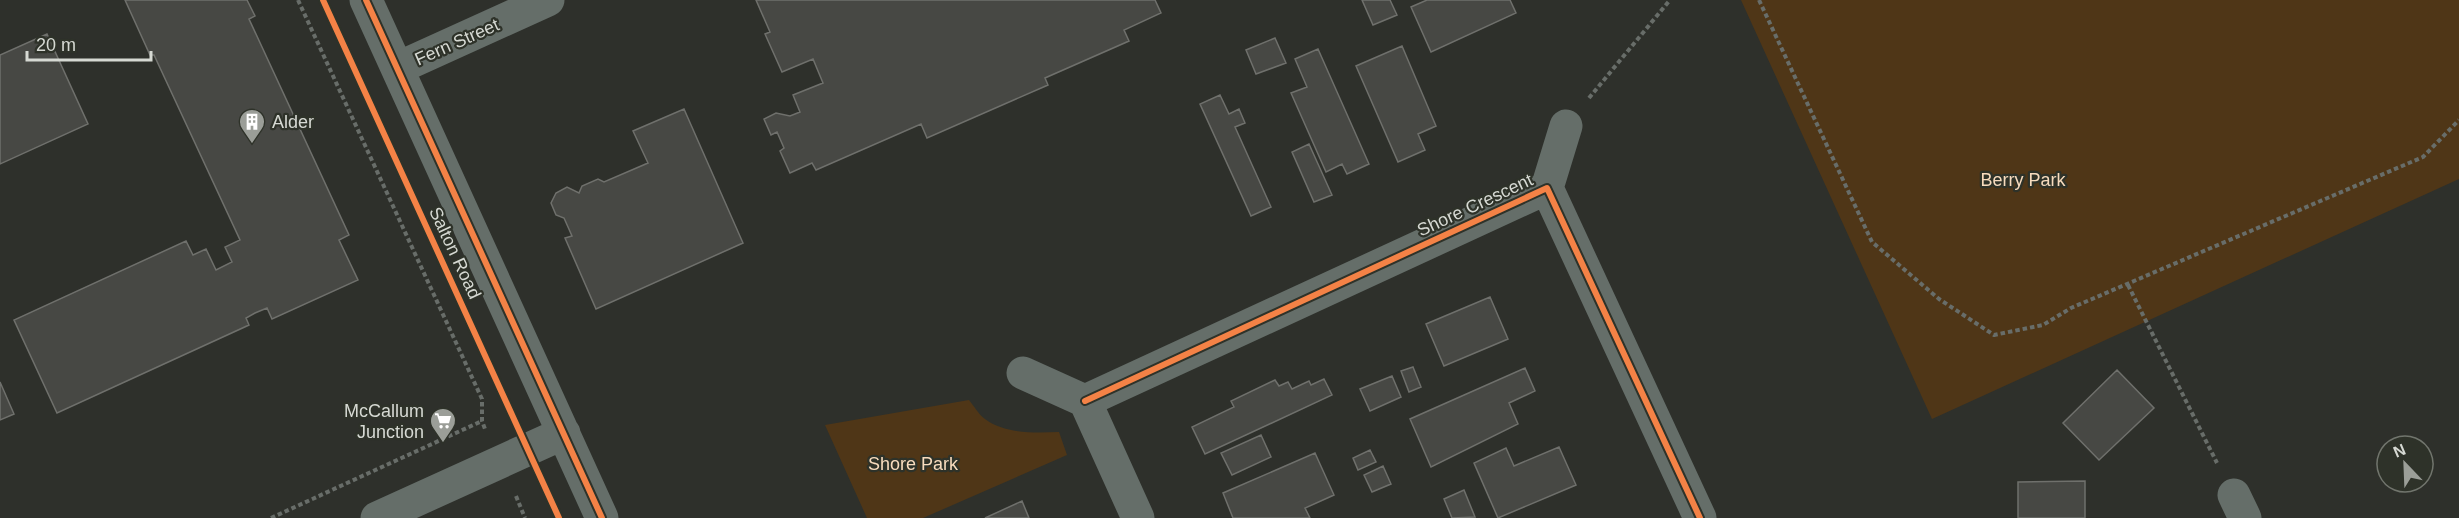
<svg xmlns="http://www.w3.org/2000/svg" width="2459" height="518" font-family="Arial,sans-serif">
<rect width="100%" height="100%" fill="#2e302b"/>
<path fill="#4f3617" d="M1741,0H2459V179L1932,419Z
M969,400C974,406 979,415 985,419C1005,434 1035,433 1059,432L1067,455L923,518H867L825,425Z"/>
<path fill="#474844" stroke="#6f706c" stroke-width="1.5" d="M125,0H247L255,16L249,19L349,235L339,240L358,280L272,319L267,308L255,313L246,318L249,325L57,413L14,320L186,241L193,255L206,249L216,270L232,262L225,247L240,240L154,55H150Z
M756,0H1155L1161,13L1124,30L1129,41L1045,78L1048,85L927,138L921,124L816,170L812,163L790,173L780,151L784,148L777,132L771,135L764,119L776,113L790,116L800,112L793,95L823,83L813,59L782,72L765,34L770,32Z
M1362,0H1390L1397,15L1373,25Z
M1427,0H1510L1516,13L1431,52L1411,7Z
M47,34L88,124L0,164V55Z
M1275,38L1286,63L1256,74L1246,50Z
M1402,46L1436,126L1418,134L1425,150L1398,162L1356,66Z
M1318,49L1369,164L1347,174L1342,164L1326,172L1291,93L1307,87L1295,59Z
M1220,95L1229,114L1239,109L1245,123L1235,127L1271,207L1251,216L1200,104Z
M684,109L743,243L596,309L565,238L572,236L564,218L556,215L551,203L556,193L567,187L579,193L582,186L598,179L604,182L648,163L633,131Z
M1309,144L1332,195L1314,202L1292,152Z
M1490,297L1508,339L1444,366L1426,324Z
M1413,367L1421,387L1409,392L1401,371Z
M1525,368L1535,391L1509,403L1518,424L1431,467L1410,419Z
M2117,370L2154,408L2099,460L2063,423Z
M1392,376L1401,397L1370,411L1360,389Z
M1324,379L1332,395L1205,454L1192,427L1234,407L1231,401L1275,380L1279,386L1288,382L1292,389L1309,381L1311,385Z
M0,382L14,414L0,420Z
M1261,435L1271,457L1232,475L1221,453Z
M1559,447L1576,485L1498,518L1474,463L1506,448L1514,466Z
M1370,450L1376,462L1358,470L1353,458Z
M1315,453L1334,495L1305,508L1310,518H1233L1223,493Z
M1383,466L1391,484L1372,492L1364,475Z
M2085,481V518H2018V482Z
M1464,490L1475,517L1452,518L1444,499Z
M1022,501L1029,518H985Z"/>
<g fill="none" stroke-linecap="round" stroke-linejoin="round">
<path stroke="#686d69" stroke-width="4" stroke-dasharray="4.5 3" stroke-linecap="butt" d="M298,0L482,399V421L485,429
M1759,0L1872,242L1939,299L1994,335L2043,325L2071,308L2423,157L2459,120
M1589,98L1670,0
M2128,285L2217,463
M516,496L525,518
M271,518L482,421"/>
<path stroke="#656e69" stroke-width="33" d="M366,0L602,518
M398,68L548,0
M1547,188L1566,126
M1023,373L1085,401L1138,518
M1085,401L1547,188L1700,518
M2234,495L2245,518
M377,518L564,433"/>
<defs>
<path id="cycleway" d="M323,0L559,518
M366,0L602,518
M1085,401L1547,188L1700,518"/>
</defs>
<use href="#cycleway" stroke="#2e3229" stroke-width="10"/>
<use href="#cycleway" stroke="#f48246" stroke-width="6"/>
</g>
<defs>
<symbol id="building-pin" viewBox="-11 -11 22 30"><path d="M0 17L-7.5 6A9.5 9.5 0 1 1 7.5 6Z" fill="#9b9e98" stroke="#2e3229"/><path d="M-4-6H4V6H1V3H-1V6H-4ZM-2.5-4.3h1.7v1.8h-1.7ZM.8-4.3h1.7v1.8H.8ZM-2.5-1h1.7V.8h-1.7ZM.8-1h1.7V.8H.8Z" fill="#fff"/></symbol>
<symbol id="supermarket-pin" viewBox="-11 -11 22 30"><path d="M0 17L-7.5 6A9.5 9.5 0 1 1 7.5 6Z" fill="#9b9e98" stroke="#2e3229"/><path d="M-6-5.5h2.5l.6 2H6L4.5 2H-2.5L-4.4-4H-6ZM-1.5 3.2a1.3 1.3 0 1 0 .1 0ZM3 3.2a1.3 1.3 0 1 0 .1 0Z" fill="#fff"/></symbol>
</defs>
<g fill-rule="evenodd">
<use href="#building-pin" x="237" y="107" width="30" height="40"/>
<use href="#supermarket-pin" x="428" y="406" width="30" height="40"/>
</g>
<g text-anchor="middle" stroke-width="4.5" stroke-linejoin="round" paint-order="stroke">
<g font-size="18" fill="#d6d9d3" stroke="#2e3229">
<text transform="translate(457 42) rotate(-24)" y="6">Fern Street</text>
<text transform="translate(1475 205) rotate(-25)" y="6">Shore Crescent</text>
<text transform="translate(455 253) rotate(65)" y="6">Salton Road</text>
</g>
<g font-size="18" fill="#d6d9d3" stroke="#2e3229" text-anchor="start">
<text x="272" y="128">Alder</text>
<text x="424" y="417" text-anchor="end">McCallum<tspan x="424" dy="21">Junction</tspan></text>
</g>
<g font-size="18" fill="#f7dbbd" stroke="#2e3229">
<text x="2023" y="186">Berry Park</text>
<text x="913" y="470">Shore Park</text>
</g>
</g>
<g transform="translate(2405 464) rotate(337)"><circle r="28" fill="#2e3229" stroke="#71756d" stroke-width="1.5"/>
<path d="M0-4.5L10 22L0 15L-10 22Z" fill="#9b9e98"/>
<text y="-9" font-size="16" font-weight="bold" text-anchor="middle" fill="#d6d9d3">N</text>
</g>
<path d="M27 51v9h124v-9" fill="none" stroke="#d6d9d3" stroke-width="3"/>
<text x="36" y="51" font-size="18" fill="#d6d9d3" stroke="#2e3229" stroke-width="4.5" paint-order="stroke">20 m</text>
</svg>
